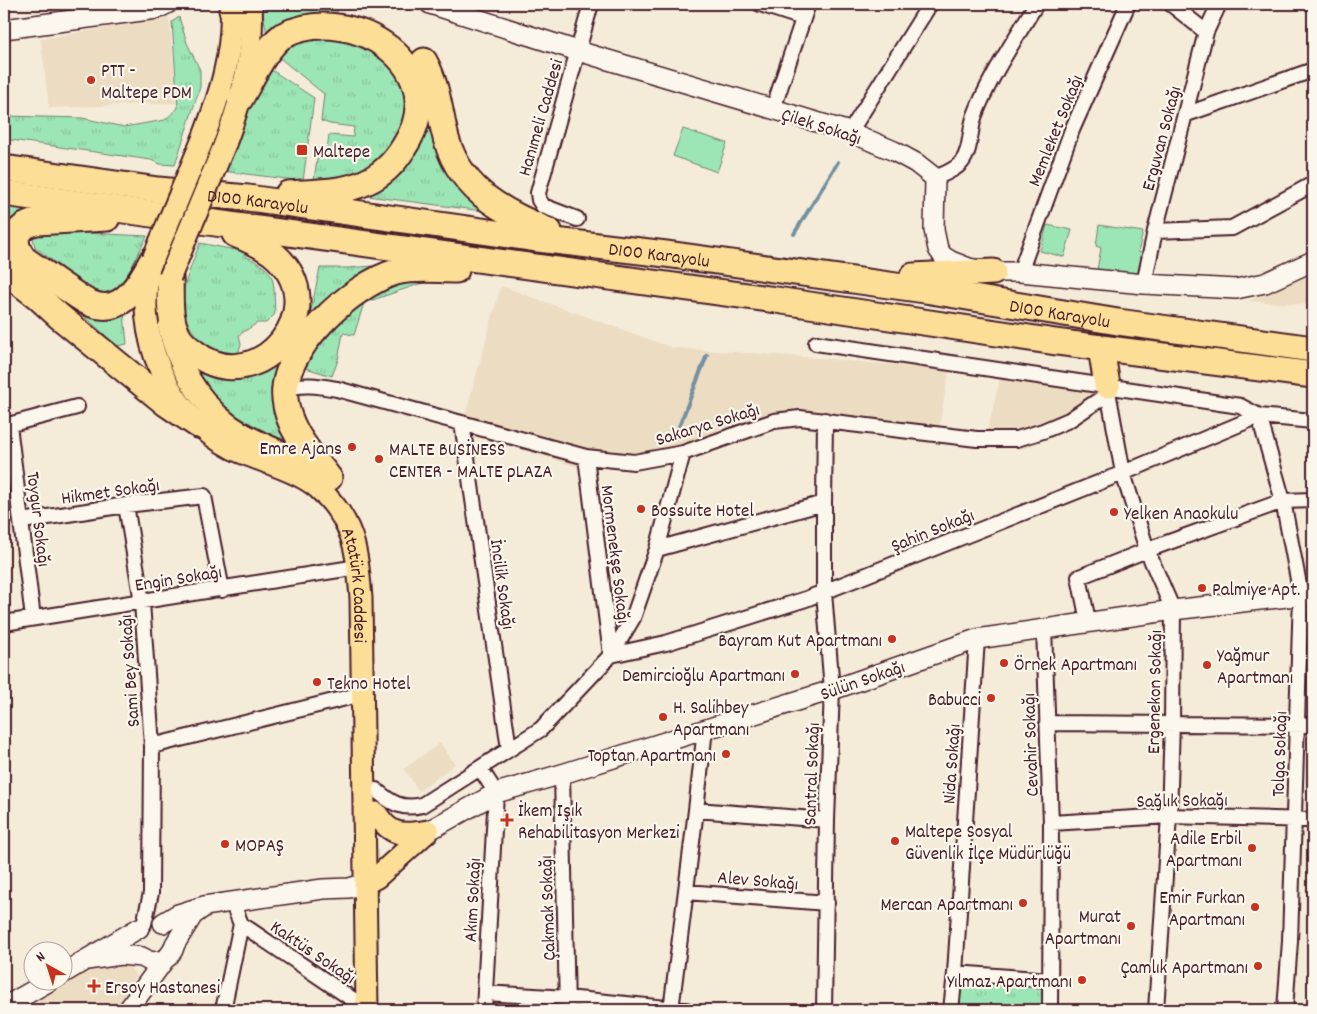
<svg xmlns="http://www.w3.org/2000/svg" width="1317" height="1014" font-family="Dekko,sans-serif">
<defs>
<pattern id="grass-tufts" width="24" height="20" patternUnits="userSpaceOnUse" patternTransform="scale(1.25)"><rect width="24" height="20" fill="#9ce5b4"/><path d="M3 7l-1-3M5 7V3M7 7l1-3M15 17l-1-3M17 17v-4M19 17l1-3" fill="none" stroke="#88c49b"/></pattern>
</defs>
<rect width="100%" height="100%" fill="#f4ebd9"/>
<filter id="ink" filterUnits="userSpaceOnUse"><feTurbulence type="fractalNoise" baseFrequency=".02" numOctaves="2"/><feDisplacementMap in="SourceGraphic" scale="10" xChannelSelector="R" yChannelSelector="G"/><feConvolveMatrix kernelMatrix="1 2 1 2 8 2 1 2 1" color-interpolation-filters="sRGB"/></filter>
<g filter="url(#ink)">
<path fill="#ecdcc2" d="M169,17L177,103L49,108L41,39Z
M1313,271V305L1249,301Z
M501,286L673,348L805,357L949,370L937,439L810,426L772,425L650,468H582L465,433L464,419Z
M1001,375L1105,392L1099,412L1025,449L984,444Z
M440,743L455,764L419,791L404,769Z
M127,964L135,974L133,990L119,1010H40L38,995L89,966Z"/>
<path fill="url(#grass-tufts)" stroke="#738270" d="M278,6L337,10V14H317L287,26L268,40L262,8Z
M179,17L187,43L200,70V87L175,165L160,164L151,160L4,139V116L82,118L124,127L165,120L178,108L172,22Z
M341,30L394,62L408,102L402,128L383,160L343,180H314L319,147L327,149L329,135L353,137L354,127L330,124L321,121L324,94L276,55L296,41Z
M267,67L314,98L303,181L222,171L263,71Z
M427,111C432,134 435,158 450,177C459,190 472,200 483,211L360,195Z
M4,204L32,209L17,214L12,222L21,267L4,257Z
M44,231L147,236L120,291L109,297L96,295L35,247L33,238L36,234Z
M200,243L245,252V256C279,272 273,280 275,314L266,323H257L239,335L241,344L238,354C233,353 227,353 222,352C204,347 180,323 182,303C183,283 193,262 200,243Z
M386,265L307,329L320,268H348Z
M421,276L422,283L364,303L354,335L343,333L338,360L332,376L299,366L362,292Z
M124,314L127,344L117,346L83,315L101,318Z
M289,346L276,367L282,372L279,412L285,440L236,419L219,405L188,361Z
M960,980L1044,988L1043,1010H957Z"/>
<path fill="#9ce5b4" stroke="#738270" d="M683,129L727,143L717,172L673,156Z
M1047,225L1072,230L1064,257L1040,251Z
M1099,225L1143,232L1138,252L1144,253L1139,277L1097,270L1101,248L1096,246Z"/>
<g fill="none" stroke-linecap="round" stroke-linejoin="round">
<path stroke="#7390a1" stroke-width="4" d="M794,234L838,162
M675,437L707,355"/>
<defs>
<path id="street" d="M760,4L803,18
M1171,4L1206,32
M773,109L808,4
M1187,114L1313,70
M850,132L930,4
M935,178C944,174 955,170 961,163C972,150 969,130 975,115C990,76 1015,40 1036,4
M577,219L543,206L539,200L538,193L591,4
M1155,231L1232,228L1313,184
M1020,272L1072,130L1128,4
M1144,284L1155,231L1206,32L1219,4
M816,343L1240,406L1259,416L1283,501L1301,595L1290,941L1285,1010
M1107,386L1123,473L1147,550L1173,610L1172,724L1169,816L1156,1010
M285,389C302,383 319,386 337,389L586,457L634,462L683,453L774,421L800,418L977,439H1017L1043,431L1069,420L1108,394
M462,423L509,749
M9,425L33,618
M4,426L77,407
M586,457L611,655
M126,505L142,602L152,746L151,893L144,924
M22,521L126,505L204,496L222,590
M657,549L824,503
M1088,621L1079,577L1147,550L1283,501L1313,500
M4,623L358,567
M1044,628L1051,823L1050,1010
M611,655L666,643L806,599L1123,473L1259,416L1313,421
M1047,723L1313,725
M152,746L362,694
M480,768L496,793L484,1010
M562,774L567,1010
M376,790C391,803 402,810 422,805L541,729L611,655L633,618L657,549L683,453
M696,810L827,820
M1051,823L1169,816L1313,820
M686,892L827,903
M241,924L367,1009
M955,973L1051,980
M485,993L567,998L686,1010
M223,1010L241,924L232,902
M671,1010L696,810L705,729
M824,1010L827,820L832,690L824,592V503L825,420
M951,1010L955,973L977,639"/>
<path id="secondary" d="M430,4L578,51L850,132L894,151L916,163L935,178L934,230L938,249L943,256L951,261L969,268L993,272H1020L1144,284L1236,289L1265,283L1313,261
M4,29L157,9L167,4
M428,831L496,793L562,774L832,690L977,639L1173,610L1313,594
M163,923L178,914L204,906L323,889L349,888L366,883
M87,960L121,955L142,957L151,962L161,961L168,957L173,950L175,944L193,915L204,907
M62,974L139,928
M4,1007L48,982
M128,1010L165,959"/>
<g id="primary">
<path d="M203,139C220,95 234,51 231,4"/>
<path d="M225,144C243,95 254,56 251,4"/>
<path id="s1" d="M151,264C132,333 168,416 232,448C256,460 300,471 318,488C355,521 357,552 361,598L367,1010"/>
<path d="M169,327C176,362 199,402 228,424C252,442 291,455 318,469L324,474"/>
<path d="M376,813C391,837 403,835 428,831"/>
<path d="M366,883L377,877L428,831"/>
</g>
<g id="highway">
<path d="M232,10L236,4"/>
<path d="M424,61C436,82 439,107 444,130C456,187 499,211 549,231"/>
<path d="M240,99C251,80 264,50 282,36C353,0 456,68 404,147C395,162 382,175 366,182C343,193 313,192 288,194"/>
<path id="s2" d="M4,168L158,190L248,198L538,239L666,254L925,290L1118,322L1313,349"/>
<path d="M4,193L208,222L776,300L1056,342L1313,375"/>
<path d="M107,218L36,222C14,227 11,242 24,259L79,297C117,323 136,290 153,259"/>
<path d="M4,271L37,296L60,317L167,404L198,425"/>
<path d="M913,276L993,272"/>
<path d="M170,277C171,296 168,315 177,334C180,342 188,348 195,353C257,402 339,307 272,253C261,245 248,239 235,234"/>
<path d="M1101,348L1107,385"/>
<path d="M329,478C311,454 288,430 285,399C279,351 352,284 396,272C415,267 436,270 456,270"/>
</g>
</defs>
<use href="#street" stroke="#4a1f2b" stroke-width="18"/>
<use href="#secondary" stroke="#4a1f2b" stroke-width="22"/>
<use href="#primary" stroke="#4a1f2b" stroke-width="25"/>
<use href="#highway" stroke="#4a1f2b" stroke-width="29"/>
<use href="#street" stroke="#fbf7ec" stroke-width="14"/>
<use href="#secondary" stroke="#fbf7ec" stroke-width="19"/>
<use href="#primary" stroke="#fdde96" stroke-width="21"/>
<use href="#highway" stroke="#fdde96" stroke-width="25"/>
<defs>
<path id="primary-bridge" d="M153,259L203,139
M170,277L225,144"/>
</defs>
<use href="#primary-bridge" stroke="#4a1f2b" stroke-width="25" stroke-linecap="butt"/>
<use href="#primary-bridge" stroke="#fdde96" stroke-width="21"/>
</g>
</g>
<g fill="#c8321e" stroke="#fbf7ec" stroke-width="2">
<circle cx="91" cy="80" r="5"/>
<rect x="296" y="144" width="12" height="12" rx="2.5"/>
<circle cx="352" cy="447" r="5"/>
<circle cx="379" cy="459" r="5"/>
<circle cx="641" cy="509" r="5"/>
<circle cx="1114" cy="512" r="5"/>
<circle cx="1202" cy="588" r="5"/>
<circle cx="892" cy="639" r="5"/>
<circle cx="1004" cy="663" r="5"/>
<circle cx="1207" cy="665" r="5"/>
<circle cx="795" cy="674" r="5"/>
<circle cx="317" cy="682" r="5"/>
<circle cx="991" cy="698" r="5"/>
<circle cx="663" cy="717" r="5"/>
<circle cx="726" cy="754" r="5"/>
<path d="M504.5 812.5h5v5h5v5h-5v5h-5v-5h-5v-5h5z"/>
<circle cx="895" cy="841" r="5"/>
<circle cx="225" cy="844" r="5"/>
<circle cx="1252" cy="848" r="5"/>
<circle cx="1023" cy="903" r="5"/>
<circle cx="1255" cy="907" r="5"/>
<circle cx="1131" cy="926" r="5"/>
<circle cx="1258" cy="966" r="5"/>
<circle cx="1082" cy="980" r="5"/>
<path d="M91.5 978.5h5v5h5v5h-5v5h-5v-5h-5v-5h5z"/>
</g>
<g text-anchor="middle" stroke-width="4.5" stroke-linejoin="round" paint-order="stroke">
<g font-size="19" fill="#4a1f2b" stroke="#fbf7ec" text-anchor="start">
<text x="101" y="76">PTT -<tspan x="101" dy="22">Maltepe PDM</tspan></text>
<text x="313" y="157">Maltepe</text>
<text x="342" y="454" text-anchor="end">Emre Ajans</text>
<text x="389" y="455">MALTE BUSİNESS<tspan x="389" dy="22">CENTER - MALTE pLAZA</tspan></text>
<text x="651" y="516">Bossuite Hotel</text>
<text x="1124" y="519">Yelken Anaokulu</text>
<text x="1212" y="595">Palmiye Apt.</text>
<text x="882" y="646" text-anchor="end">Bayram Kut Apartmanı</text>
<text x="1217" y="661">Yağmur<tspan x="1217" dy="22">Apartmanı</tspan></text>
<text x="1014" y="670">Örnek Apartmanı</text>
<text x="785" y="681" text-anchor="end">Demircioğlu Apartmanı</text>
<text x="327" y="689">Tekno Hotel</text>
<text x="981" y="705" text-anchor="end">Babucci</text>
<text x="673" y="713">H. Salihbey<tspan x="673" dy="22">Apartmanı</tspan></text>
<text x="716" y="761" text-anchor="end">Toptan Apartmanı</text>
<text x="518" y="816">İkem Işık<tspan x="518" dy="22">Rehabilitasyon Merkezi</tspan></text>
<text x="905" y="837">Maltepe Sosyal<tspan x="905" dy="22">Güvenlik İlçe Müdürlüğü</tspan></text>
<text x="1242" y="844" text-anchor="end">Adile Erbil<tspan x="1242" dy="22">Apartmanı</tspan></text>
<text x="235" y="851">MOPAŞ</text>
<text x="1245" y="903" text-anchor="end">Emir Furkan<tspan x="1245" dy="22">Apartmanı</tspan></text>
<text x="1013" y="910" text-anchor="end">Mercan Apartmanı</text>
<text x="1121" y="922" text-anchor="end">Murat<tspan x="1121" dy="22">Apartmanı</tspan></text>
<text x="1248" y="973" text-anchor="end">Çamlık Apartmanı</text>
<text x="1072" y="987" text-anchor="end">Yılmaz Apartmanı</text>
<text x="105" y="993">Ersoy Hastanesi</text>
</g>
<g font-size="19" fill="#4a1f2b" stroke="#fbf7ec">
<text transform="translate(539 117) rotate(-74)" y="7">Hanımeli Caddesi</text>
<text transform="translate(822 125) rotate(18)" y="7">Çilek Sokağı</text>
<text transform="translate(1054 130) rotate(-68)" y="7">Memleket Sokağı</text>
<text transform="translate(1160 138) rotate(-75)" y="7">Erguvan Sokağı</text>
<text dy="7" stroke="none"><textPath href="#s2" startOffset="256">D100 Karayolu</textPath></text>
<text dy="7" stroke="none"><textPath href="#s2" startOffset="661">D100 Karayolu</textPath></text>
<text dy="7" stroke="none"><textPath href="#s2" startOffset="1066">D100 Karayolu</textPath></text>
<text transform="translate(707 423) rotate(-17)" y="7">Sakarya Sokağı</text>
<text transform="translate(110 490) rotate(-8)" y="7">Hikmet Sokağı</text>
<text transform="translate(40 519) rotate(83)" y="7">Toygur Sokağı</text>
<text transform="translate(932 529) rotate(-22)" y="7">Şahin Sokağı</text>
<text transform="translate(617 554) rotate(83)" y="7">Mormenekşe Sokağı</text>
<text transform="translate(178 577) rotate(-9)" y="7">Engin Sokağı</text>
<text transform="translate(504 584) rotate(82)" y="7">İncilik Sokağı</text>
<text dy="7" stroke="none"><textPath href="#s1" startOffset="420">Atatürk Caddesi</textPath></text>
<text transform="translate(128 671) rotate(-94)" y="7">Sami Bey Sokağı</text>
<text transform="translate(862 679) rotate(-19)" y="7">Sülün Sokağı</text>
<text transform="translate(1153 692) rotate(-89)" y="7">Ergenekon Sokağı</text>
<text transform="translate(1029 745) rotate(-92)" y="7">Cevahir Sokağı</text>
<text transform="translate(1278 754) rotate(-88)" y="7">Tolga Sokağı</text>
<text transform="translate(950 764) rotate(-86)" y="7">Nida Sokağı</text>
<text transform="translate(810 774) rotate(-88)" y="7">Santral Sokağı</text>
<text transform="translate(1182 799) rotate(-1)" y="7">Sağlık Sokağı</text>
<text transform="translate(758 879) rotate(5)" y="7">Alev Sokağı</text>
<text transform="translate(471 900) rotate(-87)" y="7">Akım Sokağı</text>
<text transform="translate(546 908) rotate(-92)" y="7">Çakmak Sokağı</text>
<text transform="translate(314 951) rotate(34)" y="7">Kaktüs Sokağı</text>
</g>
</g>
<rect width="1317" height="1014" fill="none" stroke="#fbf7ec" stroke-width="20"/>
<rect x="10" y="10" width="1297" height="994" fill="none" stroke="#4a1f2b" stroke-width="2" filter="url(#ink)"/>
<g transform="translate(48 966) rotate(321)"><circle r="24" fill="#fbf7ec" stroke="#b4a19f"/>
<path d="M0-4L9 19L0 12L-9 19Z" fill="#c8321e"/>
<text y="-8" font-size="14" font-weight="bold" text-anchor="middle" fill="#4a1f2b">N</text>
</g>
</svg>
